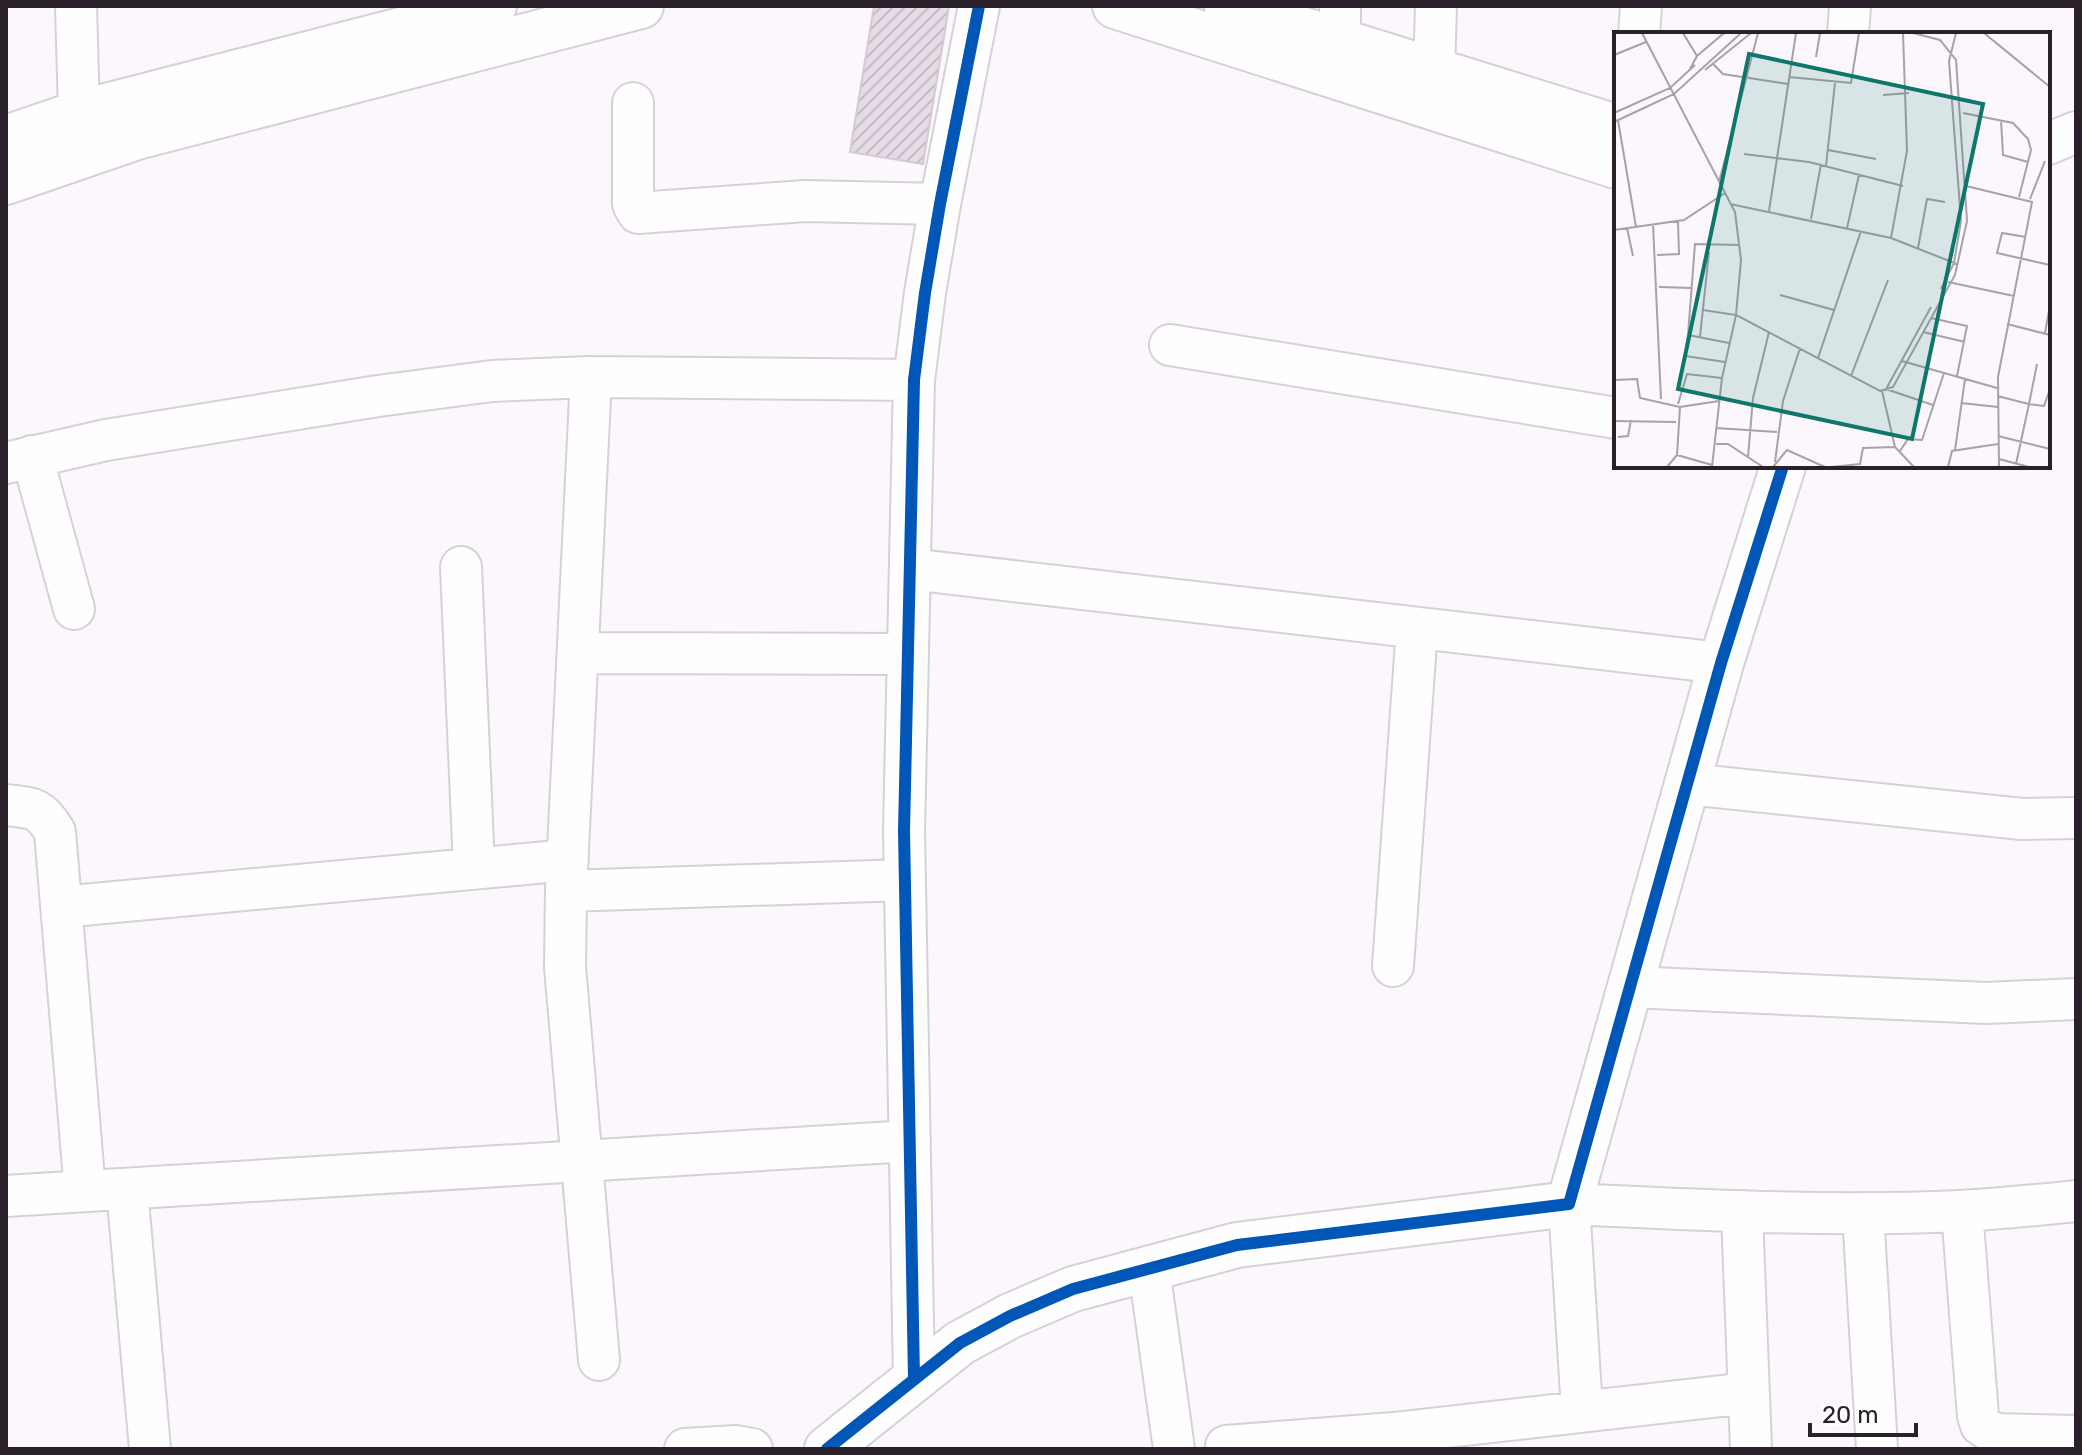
<svg xmlns="http://www.w3.org/2000/svg" width="2082" height="1455" font-family="Rubik,sans-serif">
<defs>
<pattern id="building-hatch" width="6" height="6" patternUnits="userSpaceOnUse" patternTransform="scale(2)"><rect width="6" height="6" fill="#e5dae6"/><path d="M-1 1l2-2M0 6l6-6M5 7l2-2" fill="none" stroke="#c4bbc5"/></pattern>
</defs>
<rect width="100%" height="100%" fill="#fcf7fc"/>
<path fill="url(#building-hatch)" stroke="#d2cbd2" stroke-width="2" d="M874,6H949L923,164L850,152Z"/>
<g fill="none" stroke-linecap="round" stroke-linejoin="round">
<defs>
<path id="street" d="M76,6L79,113
M1639,34L1641,6
M1848,34L1850,6
M1340,41V6
M1434,71L1436,6
M633,103V204L638,213L806,201L940,204
M2048,144L2076,132
M1170,345L1616,418
M591,377L566,891L565,967L599,1360
M32,456L74,609
M6,463L106,440L378,396L492,381L591,377L914,380
M461,567L474,868
M910,569L1721,663
M578,653L908,654
M1688,784L2022,819L2076,818
M6,805C33,808 40,807 55,832L85,1191
M566,891L905,880
M61,907L568,860
M1393,966L1417,628
M1630,987L1986,1003L2076,999
M127,1189L150,1449
M6,1196L910,1141
M1962,1211L1978,1416L1981,1425L1995,1434L2076,1436
M1742,1212L1751,1449
M1863,1213L1877,1449
M1149,1269L1174,1449
M914,1379L904,831L914,380L925,293L940,204L979,6
M1582,1410L1569,1204C1699,1210 1830,1217 1960,1211C1999,1209 2037,1205 2076,1201
M1226,1446L1394,1433L1748,1393
M685,1449L736,1446L752,1449"/>
<path id="secondary" d="M1115,6L1616,166
M1227,6L1616,127
M6,138L79,113L494,6
M6,182L137,137L641,6
M827,1449L960,1343L1010,1316L1073,1289L1237,1245L1569,1204L1721,663L1783,466"/>
</defs>
<use href="#street" stroke="#d7d0d8" stroke-width="44"/>
<use href="#secondary" stroke="#d7d0d8" stroke-width="48"/>
<use href="#street" stroke="#fffeff" stroke-width="40"/>
<use href="#secondary" stroke="#fffeff" stroke-width="44"/>
<defs>
<path id="cycleway" d="M914,1379L904,831L914,380L925,293L940,204L979,6
M827,1449L960,1343L1010,1316L1073,1289L1237,1245L1569,1204L1721,663L1783,466"/>
</defs>
<use href="#cycleway" stroke="#fff" stroke-width="17"/>
<use href="#cycleway" stroke="#0057b8" stroke-width="12"/>
</g>
<g transform="translate(1614 32)">
<rect width="436" height="436" fill="#fcf7fc"/>
<path fill="none" stroke="#a8a1a8" stroke-width="2" d="M28,1L121,180L127,228L122,283L266,359L279,355L341,243L353,189L342,28L326,8L299,1M69,1L83,24M370,1L436,55M0,23L32,10M202,25L206,1M98,31L109,42L174,52M76,37L83,24L110,1M91,38L137,1M175,45L237,51L245,1M269,63L295,61M0,81L56,56L81,33M349,81L399,91L414,107L417,118L405,165M4,88L22,195M387,88L389,123L414,130M0,90L60,62L127,1M214,118L262,127M130,122L195,130L289,154M212,134L221,51M105,150L144,1M352,154L418,170L384,345L385,435M416,167L431,129M116,172L277,206L343,232M155,179L182,1M197,187L207,132M39,192L47,367M13,196L19,224M233,196L245,143M0,198L70,188L111,161M412,205L388,201L383,221L436,233M277,206L293,119L289,1M304,216L313,167L331,170M43,223L65,222L64,189M334,250L400,264M45,255L78,256M327,257L340,231L347,189L335,29L342,1M166,263L220,278M89,278L122,283L108,346L98,435M317,286L353,294L343,344M393,292L436,303M309,300L351,310M431,301L436,273M74,303L81,212L126,213M86,305L95,220M204,326L247,199M288,329L383,356M111,330L71,324L74,303L115,311M237,344L274,248M0,348L23,347L26,366L66,375L105,369M272,357L319,373M268,359L281,415L300,435M271,359L317,275M383,364L415,372L423,332M347,371L384,375M64,372L73,342L108,346M0,389L62,390M102,396L163,400M384,404L436,417M4,405L14,404L17,388M102,412H114L149,435M341,418L351,347M286,419L294,407L308,408L330,341M63,423L66,375M134,425L139,366L155,300M385,427L415,435M161,430L169,369L186,316M402,432L415,372L430,374L436,357M53,435L63,423L98,433M159,435L173,418L211,435M217,435L246,432L249,416L281,415M334,435L338,419L384,412"/>
<path fill="#0f766e" fill-opacity="0.15" stroke="#0f766e" stroke-width="4" d="M135,22L369,72L298,407L64,357Z"/>
<rect width="436" height="436" fill="none" stroke="#29202a" stroke-width="4"/>
</g>
<rect width="2082" height="1455" fill="none" stroke="#29202a" stroke-width="16"/>
<path d="M1810 1423v12h106v-12" fill="none" stroke="#29202a" stroke-width="4"/>
<text x="1822" y="1423" font-size="24" fill="#29202a" stroke="#ffffff" stroke-width="6" paint-order="stroke">20 m</text>
</svg>
